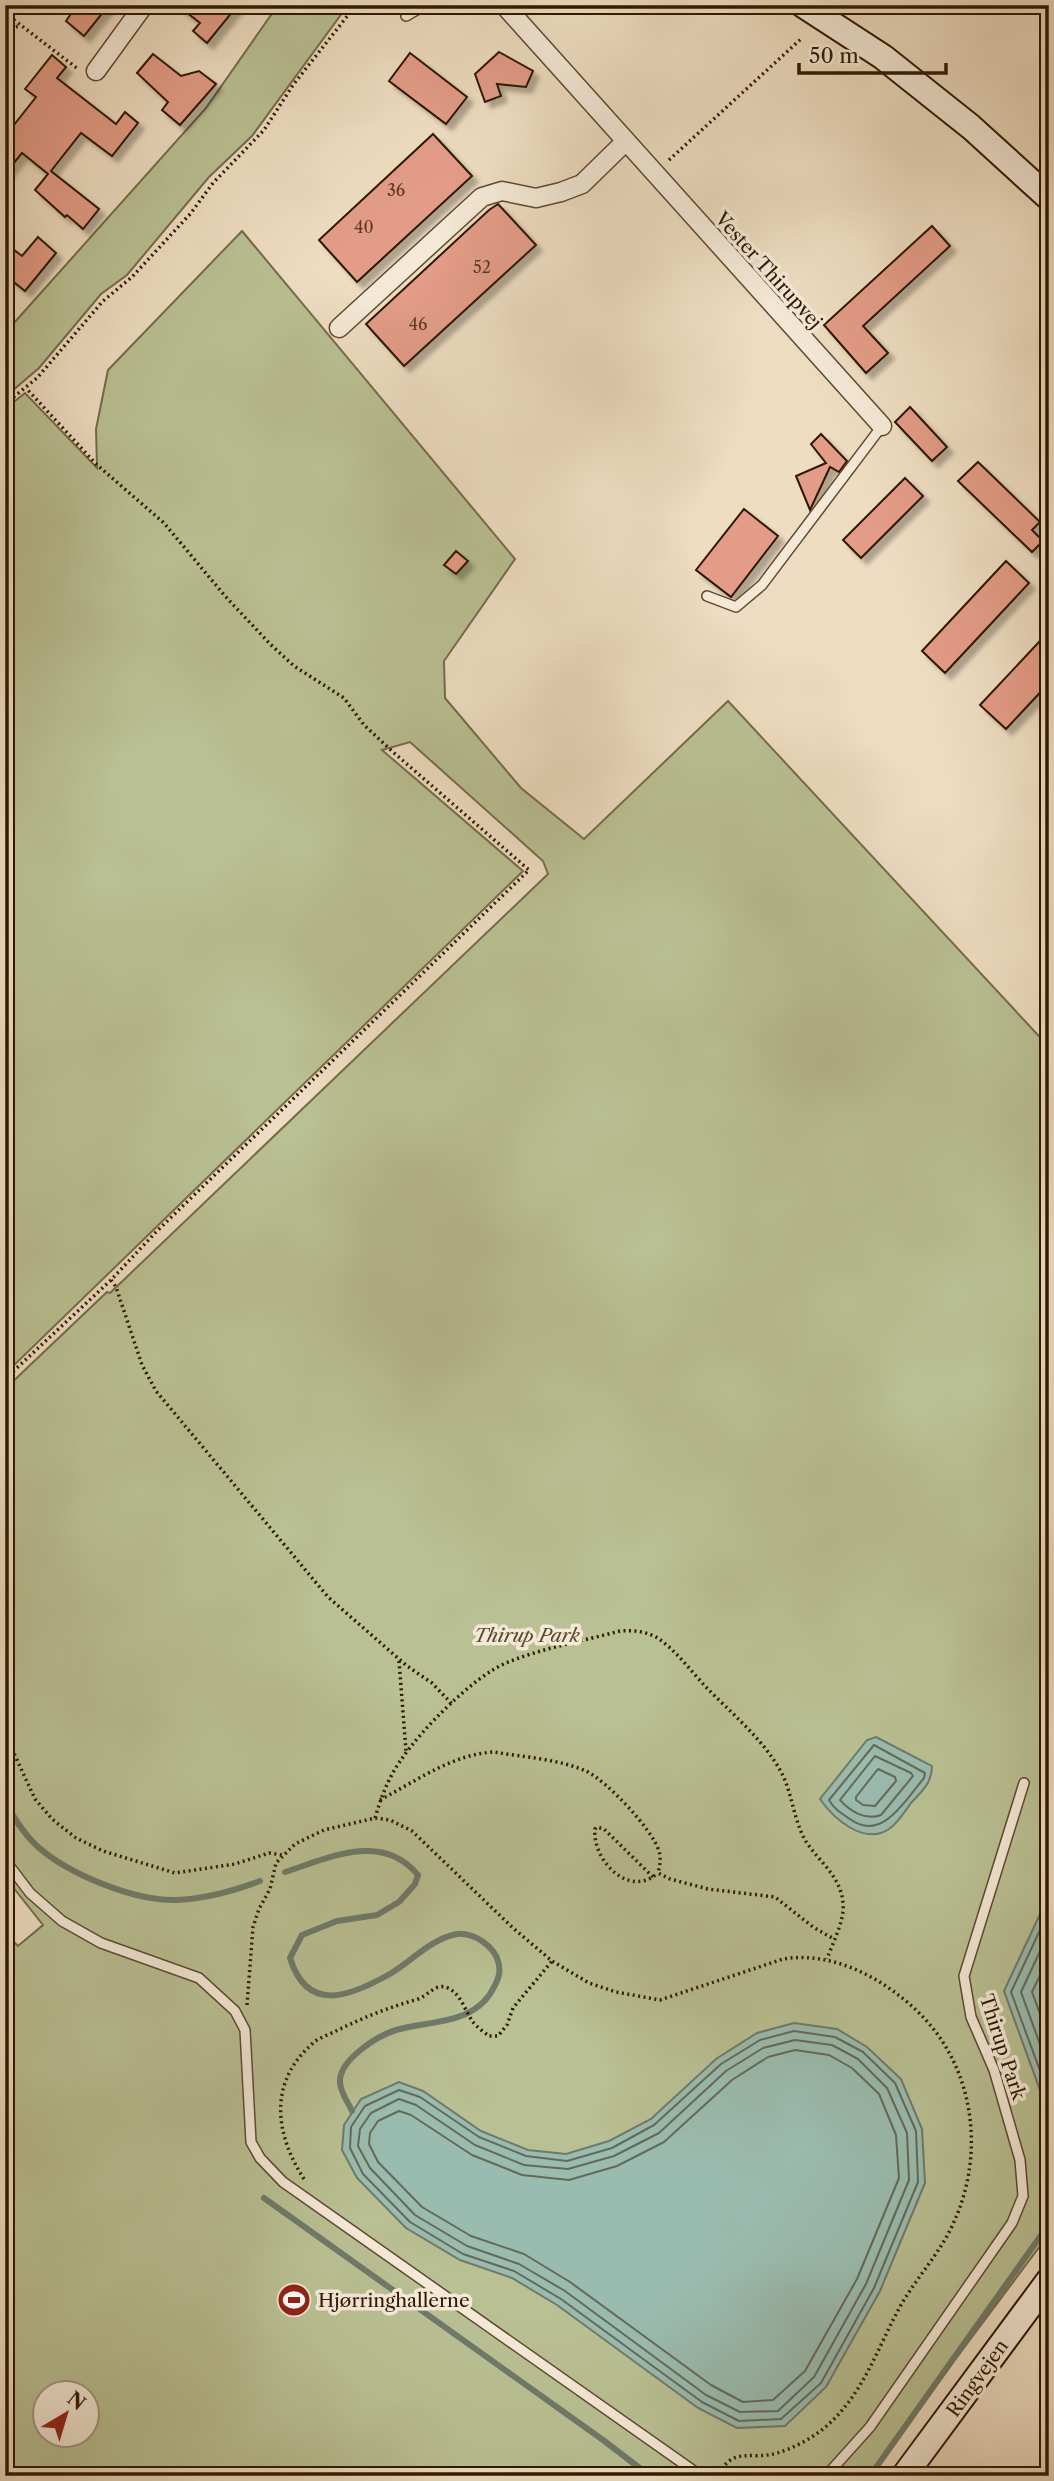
<svg xmlns="http://www.w3.org/2000/svg" width="1054" height="2481" font-family="'Libre Caslon Text',serif">
<defs>
<filter id="shadow"><feDropShadow dx="6" dy="6" stdDeviation="2" flood-color="#0004"/></filter>
</defs>
<rect width="100%" height="100%" fill="#eeddc2"/>
<filter id="stains"><feTurbulence type="fractalNoise" baseFrequency=".00286" numOctaves="4"/><feColorMatrix values="0 0 0 0 .2 0 0 0 0 .09 0 0 0 0 .02 0 0 0 .5 -.17"/></filter>
<radialGradient id="worn" r=".72"><stop offset=".6" stop-color="#630" stop-opacity="0"/><stop offset="1" stop-color="#630" stop-opacity=".3"/></radialGradient>
<path fill="#b9c093" stroke="#746c4a" stroke-width="2" fill-rule="evenodd" d="M278,5H348L252,136L209,177L127,275L101,294L39,368L5,397V333L206,108Z
M242,231L515,559L444,661L445,698L521,788L584,839L728,701L1049,1047V2234L868,2476H5V1933L18,1946L43,1925L5,1877V1389L107,1292L110,1293L548,874L543,861L410,742L382,750L523,871L5,1374V409L25,393L97,468L96,429L108,370ZM46,2394H88V2436H46Z"/>
<path fill="#9abcb0" stroke="#6f7a6a" stroke-width="2" d="M876,1737L932,1766C932,1783 922,1791 911,1803C905,1811 898,1823 889,1829C864,1846 833,1818 820,1799L867,1740Z
M1049,1895V2115L1004,1991Z
M794,2023L837,2029L867,2047L901,2079L922,2129L925,2183L880,2291L826,2387L785,2426L737,2428L698,2408L557,2305L512,2278L460,2260L406,2228L357,2178L342,2150L344,2125L361,2099L399,2082L423,2091L481,2131L528,2150L566,2154L609,2141L651,2119L716,2059L757,2033Z"/>
<g fill="none" stroke-linecap="round" stroke-linejoin="round">
<path stroke="#646a58" stroke-width="2" d="M874,1745L925,1773L924,1778C906,1799 882,1843 850,1819C841,1813 834,1809 829,1800Z
M875,1756L911,1773L913,1776L881,1815C865,1821 850,1811 840,1800Z
M878,1769L895,1777L896,1781L875,1806L863,1805L856,1800V1797Z
M1049,1911L1011,1992L1049,2095
M1049,1932L1021,1992L1049,2069
M1049,1957L1032,1992L1049,2038
M794,2031L835,2037L863,2052L895,2083L916,2131L918,2182L874,2288L821,2383L781,2419L739,2421L702,2402L561,2299L514,2271L463,2254L410,2222L363,2174L350,2148L351,2127L365,2106L399,2090L420,2097L479,2137L526,2156L567,2161L612,2148L654,2125L721,2064L760,2040Z
M795,2040L832,2045L858,2059L887,2088L907,2133L909,2180L866,2284L814,2377L778,2411L740,2412L706,2395L565,2291L519,2264L467,2246L415,2215L370,2168L358,2146L360,2129L371,2113L399,2099L416,2105L475,2145L524,2165L568,2169L614,2156L659,2133L726,2071L763,2048Z
M795,2050L829,2055L852,2068L879,2094L896,2135L899,2178L857,2279L805,2371L773,2400L743,2402L711,2385L570,2282L524,2254L471,2236L422,2207L378,2162L369,2144L370,2133L378,2121L399,2111L411,2115L472,2155L522,2175L569,2180L617,2166L664,2142L732,2080L768,2057Z"/>
<path stroke="#6f7a6a" stroke-width="6" d="M5,1802C14,1818 23,1833 37,1846C68,1874 134,1901 176,1900C206,1899 233,1891 260,1881
M285,1872C329,1858 382,1831 418,1875L415,1884L399,1902L377,1915L337,1921L302,1935L290,1958C307,2013 349,1997 388,1975C411,1962 430,1939 457,1934C466,1933 474,1936 482,1941C489,1946 496,1953 498,1961C501,1971 499,1978 494,1987C476,2025 430,2020 396,2030C377,2036 339,2060 340,2082C340,2092 348,2102 352,2111
M264,2198L603,2440L650,2476
M870,2476L1049,2224"/>
</g>
<path fill="#e39c87" stroke="#2f1800" stroke-width="2" filter="url(#shadow)" d="M77,5H109L84,36L66,21Z
M177,5H238L207,43L193,31L200,23Z
M499,52L533,71L526,87L497,84L501,96L485,102L475,74Z
M410,53L467,97L446,124L389,81Z
M153,54L181,76L199,71L216,84L180,125L162,110L168,102L137,73Z
M52,55L66,67L57,78L98,110L116,124L125,112L138,123L112,156L81,133L51,171L99,209L83,229L67,215L65,217L35,190L48,174L22,153L5,174V120L13,126L36,97L25,89Z
M433,134L472,176L357,282L319,240Z
M498,204L536,245L404,366L366,324L489,210Z
M932,226L950,246L863,326L888,353L866,373L824,325Z
M38,237L56,253L25,291L5,275V243L22,256Z
M910,407L947,447L932,461L895,422Z
M821,434L847,461L839,472L830,467L810,510L796,476L826,463L811,444Z
M978,462L1040,522L1032,530L1043,541L1032,552L958,481Z
M905,478L923,496L861,558L843,540Z
M744,509L778,536L731,597L696,570Z
M456,551L468,561L456,574L444,565Z
M1006,561L1029,583L945,673L922,651Z
M1039,642L1049,651V683L1006,729L980,705Z"/>
<g fill="none" stroke-linecap="round" stroke-linejoin="round">
<defs>
<path id="lane" d="M406,16L425,5
M707,596L736,607L762,585L882,426
M5,1860L30,1893L62,1921L101,1943L199,1978L235,2011L245,2030L251,2142L260,2158L283,2182L701,2476
M826,2476L870,2427L1012,2223L1023,2196L1020,2160L994,2070L971,2017L964,1976L1024,1783"/>
<path id="street" d="M504,5L882,426
M96,71L144,5
M339,328L482,197L502,191L536,198L561,192L582,184L626,141"/>
<path id="secondary" d="M803,5L883,57L971,127L1049,198
M904,2476L1049,2280"/>
</defs>
<use href="#lane" stroke="#5f4930" stroke-width="12"/>
<use href="#street" stroke="#5f4930" stroke-width="21"/>
<use href="#secondary" stroke="#2f1800" stroke-width="28"/>
<path stroke="#2f1800" stroke-width="3.5" stroke-dasharray="2 3.5" stroke-linecap="butt" d="M772,5L782,11
M5,13L78,69
M5,29L20,26
M669,160L802,38
M5,404L37,378L103,301L132,277L191,213L213,183L264,130L293,85L356,5
M111,1280L116,1287L142,1365L156,1391L328,1597L407,1666L432,1683L452,1704
M5,1379L111,1280L156,1232L529,870L393,752L364,725L344,698L294,666L270,644L225,596L164,523L96,464L26,388
M399,1661L406,1751
M5,1734L35,1799L52,1819L76,1838L103,1851L175,1873L235,1864L269,1853L282,1855
M380,1800C416,1781 453,1754 494,1752C523,1757 558,1759 586,1771C607,1781 652,1829 659,1851C661,1859 660,1865 658,1873L670,1879L708,1889L775,1897L813,1927L834,1939
M375,1818C381,1798 388,1778 401,1760C421,1730 473,1677 506,1663C542,1648 583,1641 620,1631C633,1630 644,1631 656,1637C675,1649 690,1670 705,1686C730,1712 762,1738 780,1770C792,1791 793,1818 805,1840C818,1861 841,1876 843,1903C845,1920 833,1942 827,1959
M653,1877L604,1829L597,1827L595,1829C592,1860 629,1899 658,1873
M247,2005L253,1927L259,1909L270,1889L276,1863L295,1844L324,1830L375,1818L390,1820L412,1831L513,1928L552,1961L589,1983L616,1992L660,2000L783,1959C832,1951 881,1977 916,2010C975,2065 986,2154 953,2224C940,2253 917,2277 901,2305C876,2350 862,2400 819,2432C807,2441 791,2449 777,2453C751,2461 733,2445 718,2476
M304,2179C275,2134 268,2083 312,2044C318,2038 328,2035 336,2031C362,2018 387,2008 415,2000C428,1997 435,1982 448,1988C461,1994 465,2011 473,2022C477,2027 484,2032 489,2036H498L507,2025L513,2008L552,1961"/>
<use href="#lane" stroke="#f4e9d7" stroke-width="9"/>
<use href="#street" stroke="#f4e9d7" stroke-width="18"/>
<use href="#secondary" stroke="#f4e9d7" stroke-width="24"/>
</g>
<defs>
<symbol id="stadium-disc" viewBox="-11 -11 22 22"><circle r="9.5" fill="#8f2418" stroke="#f4e9d7"/><path d="M0-5a6.5 5 0 1 0 0 10a6.5 5 0 1 0 0-10ZM-3.5-1.8h7v3.6h-7Z" fill="#fff"/></symbol>
</defs>
<g fill-rule="evenodd">
<use href="#stadium-disc" x="275" y="2281" width="38" height="38"/>
</g>
<g text-anchor="middle" stroke-width="7" stroke-linejoin="round" paint-order="stroke">
<g font-size="16" fill="#5c3922">
<text x="396" y="196">36</text>
<text x="364" y="233">40</text>
<text x="482" y="273">52</text>
<text x="418" y="330">46</text>
</g>
<g font-size="19" fill="#2f1800" stroke="#f4e9d7">
<text transform="translate(769 270) rotate(48)" y="7">Vester Thirupvej</text>
<text transform="translate(1003 2047) rotate(72)" y="7">Thirup Park</text>
<text transform="translate(977 2378) rotate(-54)" y="7">Ringvejen</text>
</g>
<g font-size="19" font-style="italic" fill="#584a2c" stroke="#f4e9d7">
<text x="527" y="1642">Thirup Park</text>
</g>
<g font-size="19" fill="#2f1800" stroke="#f4e9d7" text-anchor="start">
<text x="318" y="2307">Hjørringhallerne</text>
</g>
</g>
<rect width="1054" height="2481" fill="none" stroke="#eeddc2" stroke-width="28"/>
<rect x="7" y="7" width="1040" height="2467" fill="none" stroke="#2f1800" stroke-width="3.5"/>
<rect x="14" y="14" width="1026" height="2453" fill="none" stroke="#2f1800" stroke-width="2"/>
<g transform="translate(66 2414) rotate(38)"><circle r="33" fill="#f4e9d7" stroke="#a59581" stroke-width="2"/>
<path d="M0-5L12 26L0 18L-12 26Z" fill="#8f2418"/>
<text y="-10" font-size="19" font-weight="bold" text-anchor="middle" fill="#2f1800">N</text>
</g>
<path d="M799 63v10h147v-10" fill="none" stroke="#2f1800" stroke-width="3.5"/>
<text x="809" y="63" font-size="21" fill="#2f1800" stroke="#f4e9d7" stroke-width="5" paint-order="stroke">50 m</text>
<rect width="100%" height="100%" filter="url(#stains)"/>
<rect width="100%" height="100%" fill="url(#worn)"/>
</svg>
